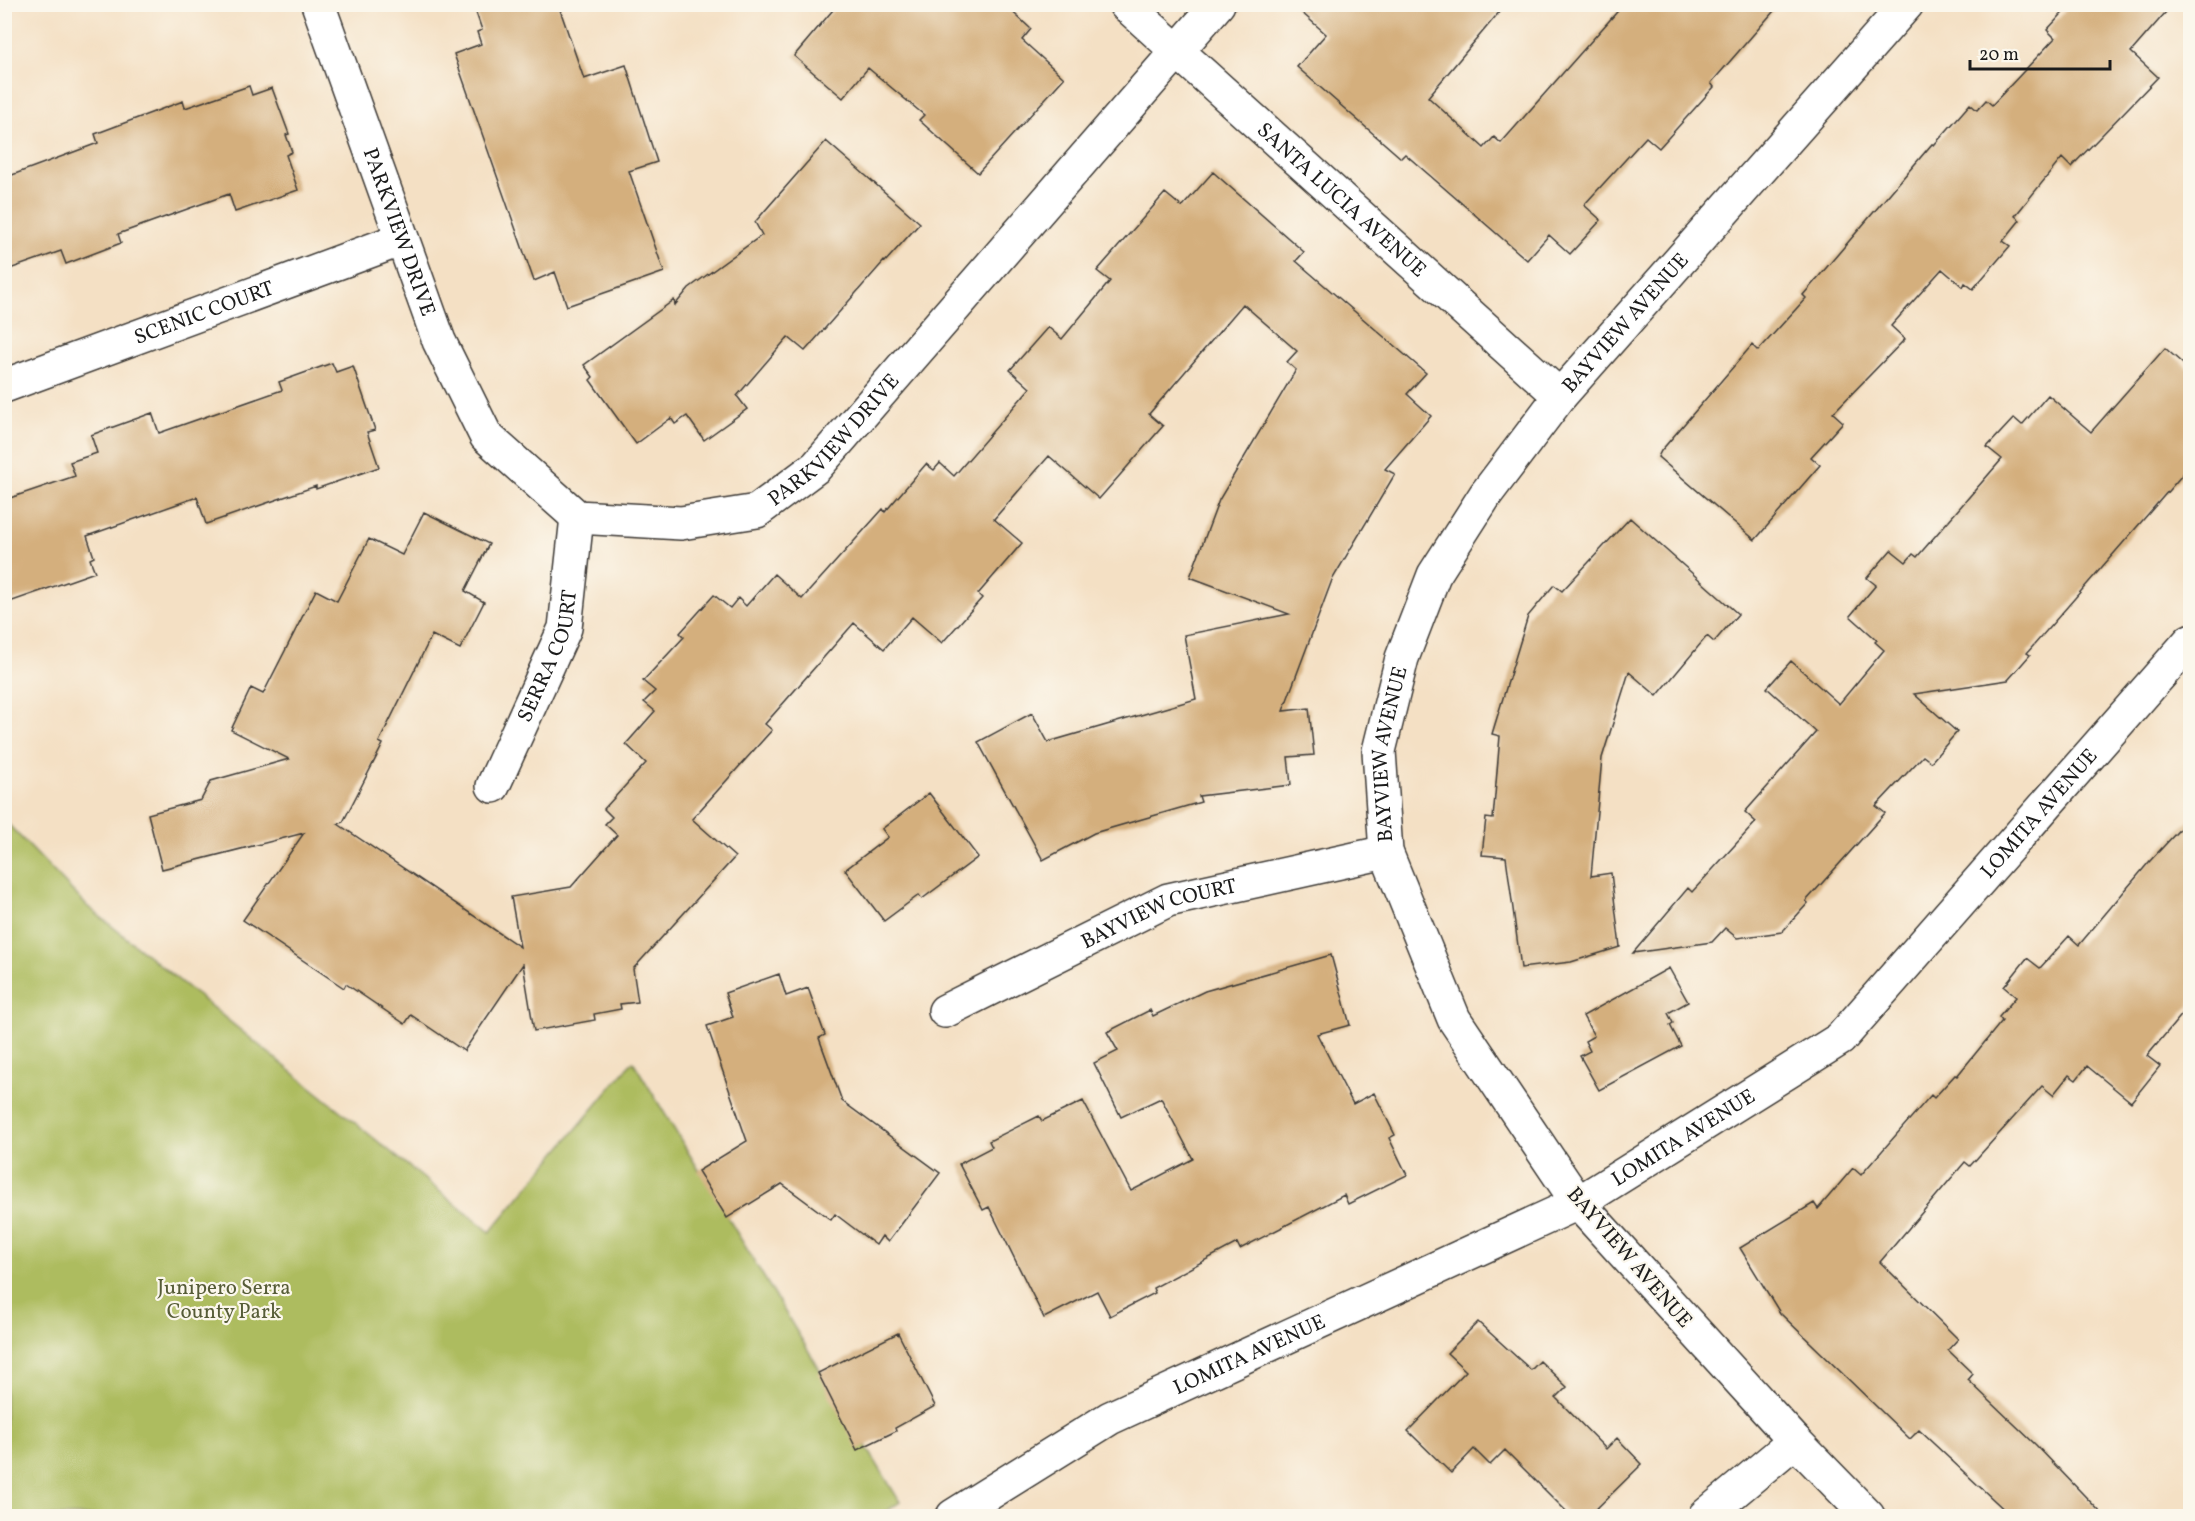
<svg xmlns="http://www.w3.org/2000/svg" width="2195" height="1521" font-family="Vollkorn,serif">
<rect width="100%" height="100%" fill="#fbf7ec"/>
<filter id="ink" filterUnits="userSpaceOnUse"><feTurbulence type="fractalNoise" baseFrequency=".0167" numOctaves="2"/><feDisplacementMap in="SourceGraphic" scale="12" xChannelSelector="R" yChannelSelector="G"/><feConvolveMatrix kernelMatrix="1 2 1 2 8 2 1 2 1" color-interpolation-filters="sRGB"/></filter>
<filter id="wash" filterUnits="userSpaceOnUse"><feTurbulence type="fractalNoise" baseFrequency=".008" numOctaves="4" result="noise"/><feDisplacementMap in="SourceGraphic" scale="24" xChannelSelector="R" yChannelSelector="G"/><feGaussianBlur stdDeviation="1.35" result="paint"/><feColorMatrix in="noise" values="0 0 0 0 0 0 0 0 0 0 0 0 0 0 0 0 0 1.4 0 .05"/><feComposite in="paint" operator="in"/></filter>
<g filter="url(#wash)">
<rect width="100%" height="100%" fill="#f4e0c4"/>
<path fill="#adbc5f" stroke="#646c3e" stroke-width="1.5" d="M4,820L87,906L490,1232L633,1061L900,1502L879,1516H5Z"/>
<g id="blocks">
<path fill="#d4af7d" d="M473,4H558L584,79L626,65L657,162L629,171L664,272L567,306L555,272L534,281L454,54L481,44L477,32L482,30Z
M838,4H1004L1031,29L1022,40L1064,78L978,173L919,120L924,115L868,68L843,98L794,56Z
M1292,4H1506L1428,97L1484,148L1494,137L1501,143L1624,4H1780L1711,83L1714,87L1659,148L1646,137L1584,205L1601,220L1570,254L1549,235L1527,260L1405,154L1401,158L1297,67L1326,34Z
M2071,4H2173L2131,52L2158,77L2071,167L2062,158L2015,216L2020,220L2003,241L2010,246L1973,289L1965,283L1963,287L1942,269L1891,326L1905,339L1833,413L1843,422L1811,457L1820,465L1755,540L1658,457L1661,451L1752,345L1758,351L1806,298L1803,295L1932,144L1934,145L1970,104L1977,110L1986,100L1992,105L2055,38L2047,30Z
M249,86L252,95L272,88L289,134L286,135L292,152L286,155L298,190L235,212L229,194L118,234L121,243L66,264L61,251L4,271V178L98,143L95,134L183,101L185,108Z
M826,141L920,223L885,262L884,261L805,351L788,337L737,396L747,409L704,440L687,416L675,424L671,418L636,444L590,380L593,377L584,365L674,300L675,305L689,288L762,235L755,222Z
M1213,172L1304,252L1296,261L1426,373L1407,394L1431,416L1385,469L1395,474L1332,580L1283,711L1309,708L1314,755L1288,757L1291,785L1199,796L1201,802L1094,833L1043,860L978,742L1032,713L1048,742L1196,699L1184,635L1289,614L1190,577L1219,500L1296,370L1287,362L1297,351L1243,304L1149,414L1163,426L1099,499L1049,456L994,519L1022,543L978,594L982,598L942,643L912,617L884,649L854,623L765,724L772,730L692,819L735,857L633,969L638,1002L620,1004L621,1009L594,1014L595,1020L534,1031L523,964L464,1051L411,1015L405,1024L346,984L344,988L243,920L304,833L162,869L148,814L201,800L211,781L289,759L231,730L251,688L263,694L316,590L337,601L369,539L402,555L424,512L489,544L465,591L484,602L460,649L432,635L379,742L383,744L343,822L338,824L520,947L511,897L571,887L617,835L605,824L612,817L604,809L646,763L626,744L655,711L644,702L655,691L643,681L684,637L680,633L714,595L730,608L738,598L746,606L774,574L802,599L883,509L885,512L926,464L934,470L940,463L954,476L1030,388L1010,370L1048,327L1062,339L1110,281L1097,271L1165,193L1182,207Z
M2165,348L2190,370V466L2027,653L2030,655L2008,680L1914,694L1957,732L1931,762L1923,756L1876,806L1885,813L1806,901L1808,903L1782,932L1737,938L1725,928L1712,942L1633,953L1688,888L1692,892L1756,822L1745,812L1816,732L1767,688L1791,661L1839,704L1884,650L1875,642L1877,640L1850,616L1876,585L1867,578L1891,550L1906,562L1913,554L1917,557L2002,459L1987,447L2014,418L2022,425L2048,395L2091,432Z
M332,363L336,372L353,366L375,430L367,432L379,467L316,489V486L206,524L197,497L87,536L94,557L90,559L95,572L4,604V500L75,476L70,462L97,453L91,435L152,413L159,433L282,390L279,382Z
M1630,518L1738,614L1714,642L1707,636L1657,696L1629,672L1602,758L1591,876L1611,873L1620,947L1571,962L1521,968L1506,857L1482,855L1486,818L1493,819L1500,736L1492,734L1528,616L1554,585L1562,591Z
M929,793L978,857L922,899L919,895L884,921L845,870L888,837L882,829Z
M2190,818V1005L2147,1056L2160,1066L2131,1102L2087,1066L2076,1080L2069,1075L2053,1095L2042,1086L1970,1166L1965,1162L1880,1262L1958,1339L1948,1350L1973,1374L1968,1380L2036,1445L2104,1516H2011L1919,1430L1910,1439L1780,1313L1740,1248L1814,1203L1818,1209L1853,1168L1861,1175L1931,1095L1934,1098L1955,1075L1957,1076L2002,1021L1999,1017L2016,997L2004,987L2027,958L2040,968L2069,936L2079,945L2149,862Z
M1331,955L1350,1025L1317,1034L1353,1104L1374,1093L1395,1135L1389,1138L1407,1175L1348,1204L1344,1195L1240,1249L1237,1243L1153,1288L1155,1293L1110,1316L1097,1291L1044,1318L989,1207L983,1210L959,1164L992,1147L989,1141L1039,1116L1042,1121L1083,1101L1131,1191L1193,1159L1161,1098L1121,1117L1094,1063L1118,1051L1107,1032L1150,1010L1153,1016L1205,991Z
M1669,968L1688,1002L1668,1013L1673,1023L1670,1025L1681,1046L1599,1090L1580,1056L1590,1051L1585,1041L1594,1036L1583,1016Z
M779,974L786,996L808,988L825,1035L819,1038L842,1101L940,1173L888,1242L882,1236L876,1245L835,1214L831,1220L782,1184L727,1218L698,1171L747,1141L707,1026L733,1017L725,993Z
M1478,1322L1531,1370L1540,1361L1567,1387L1556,1398L1606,1449L1617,1438L1642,1464L1589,1516H1571L1505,1450L1490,1465L1474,1449L1451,1473L1408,1431L1466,1371L1447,1353Z
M898,1333L935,1406L895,1428L896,1431L857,1450L818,1373Z"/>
</g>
</g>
<g filter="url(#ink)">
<use href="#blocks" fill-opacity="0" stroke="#3c3935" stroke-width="1.5"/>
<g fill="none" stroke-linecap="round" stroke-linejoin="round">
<defs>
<g id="minor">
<path id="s1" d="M318,4L439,341L486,436L577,517L681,523L757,511L816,467L1218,4"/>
<path id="s2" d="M1125,4L1560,396"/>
<path id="s3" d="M4,386L402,239"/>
<path id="s4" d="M493,786L565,628L577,517"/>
<path id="s5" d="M945,1011L1168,900L1386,852"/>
<path id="s6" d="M953,1516L1110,1418L1578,1203L1840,1039L2190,641"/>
<path d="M1705,1516L1795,1441"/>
<path id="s7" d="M1868,1516L1795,1441L1578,1203L1454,1019L1386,852L1379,751L1402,658L1434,575L1486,494L1560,396L1907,4"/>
</g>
</defs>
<use href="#minor" stroke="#3c3935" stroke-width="36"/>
<use href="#minor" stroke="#fff" stroke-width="33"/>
</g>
</g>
<g text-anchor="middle" stroke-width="4.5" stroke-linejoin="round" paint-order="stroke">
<g font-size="21" fill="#1c1c1c" stroke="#fbf7ec">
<text dy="7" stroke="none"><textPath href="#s2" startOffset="292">SANTA LUCIA AVENUE</textPath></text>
<text dy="7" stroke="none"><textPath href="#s1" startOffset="242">PARKVIEW DRIVE</textPath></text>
<text dy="7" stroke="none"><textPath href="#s3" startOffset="213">SCENIC COURT</textPath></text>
<text dy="7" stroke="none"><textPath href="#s7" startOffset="1432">BAYVIEW AVENUE</textPath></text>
<text dy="7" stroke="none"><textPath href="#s1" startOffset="872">PARKVIEW DRIVE</textPath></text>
<text dy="7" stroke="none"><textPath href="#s4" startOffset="142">SERRA COURT</textPath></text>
<text dy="7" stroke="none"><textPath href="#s7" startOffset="928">BAYVIEW AVENUE</textPath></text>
<text dy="7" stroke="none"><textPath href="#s6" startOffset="1310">LOMITA AVENUE</textPath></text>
<text dy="7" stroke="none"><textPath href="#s5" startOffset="236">BAYVIEW COURT</textPath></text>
<text dy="7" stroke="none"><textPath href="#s6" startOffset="824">LOMITA AVENUE</textPath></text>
<text transform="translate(1630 1257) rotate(49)" y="7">BAYVIEW AVENUE</text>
<text dy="7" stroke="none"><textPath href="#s6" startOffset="338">LOMITA AVENUE</textPath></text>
</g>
<g font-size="21" fill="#565c37" stroke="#fbf7ec">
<text x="224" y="1294">Junipero Serra<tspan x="224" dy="24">County Park</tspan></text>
</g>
</g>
<rect width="2195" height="1521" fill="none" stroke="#fbf7ec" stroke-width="24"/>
<path d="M1970 60v9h140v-9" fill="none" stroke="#1c1c1c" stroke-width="3"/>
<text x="1979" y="60" font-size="18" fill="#1c1c1c" stroke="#fbf7ec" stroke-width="4.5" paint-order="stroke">20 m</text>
</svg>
